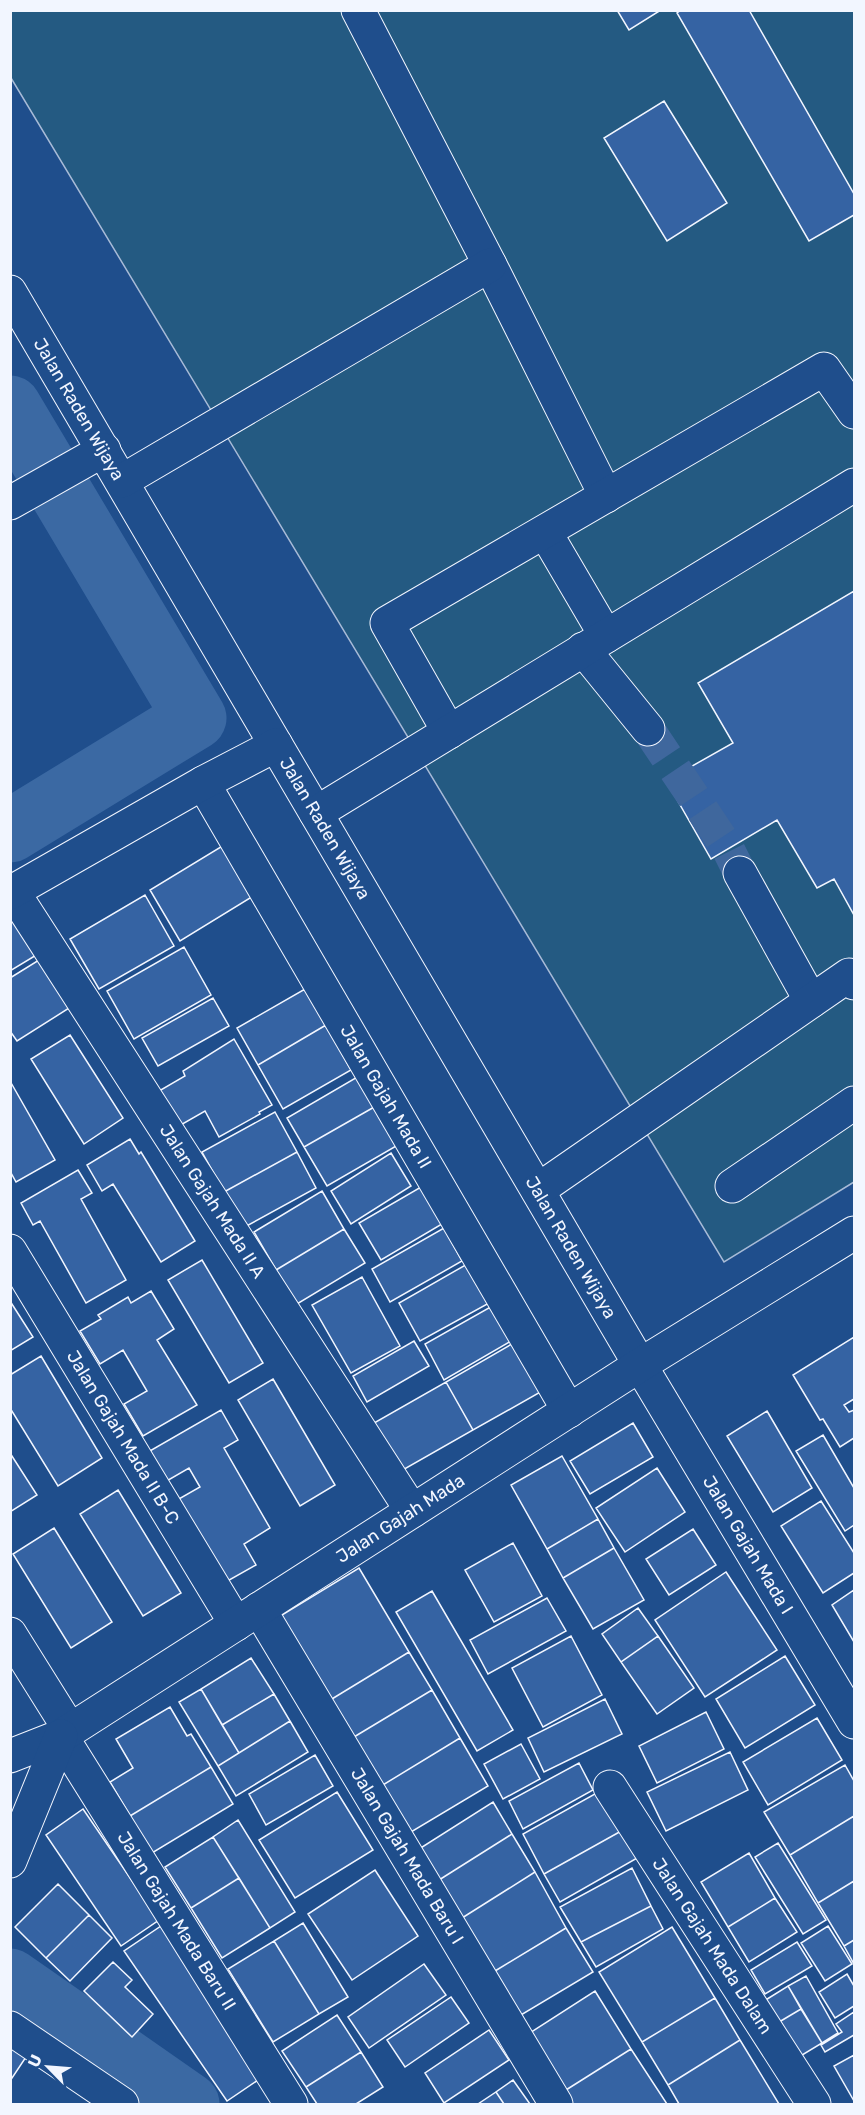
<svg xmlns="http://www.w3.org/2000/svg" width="865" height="2115" font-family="Rubik,sans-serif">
<rect width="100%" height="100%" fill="#1f4e8c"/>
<path fill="#245a82" stroke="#a8bbd7" stroke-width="1.5" d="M11,11H854V1182L724,1262L11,78Z"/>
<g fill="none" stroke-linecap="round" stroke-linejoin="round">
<path stroke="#3b69a3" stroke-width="63" d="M10,407L195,718L10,831
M10,1980L188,2104"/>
</g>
<path fill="#3563a3" stroke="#f2f6ff" stroke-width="1.5" d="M617,10H661L629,30Z
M681,10H749L854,194V215L809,241L677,13Z
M664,101L727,203L667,241L604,138Z
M854,591V915L834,879L817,888L777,820L711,859L667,782L678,774L733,743L698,683Z
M224,845L255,895L180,941L150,890Z
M145,895L174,946L99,989L70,939Z
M10,911L43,951L10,971Z
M184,947L211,995L134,1039L107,991Z
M47,955L77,1003L17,1041L10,1031V978Z
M305,989L326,1025L258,1065L237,1028Z
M213,998L229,1026L158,1066L142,1038Z
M326,1025L351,1070L283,1109L258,1065Z
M70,1035L123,1118L84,1144L31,1059Z
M234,1039L272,1105L259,1112L260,1114L219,1137L205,1111L179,1126L159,1091L185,1076L183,1071Z
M359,1076L376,1106L304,1147L287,1118Z
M10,1081L55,1160L16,1182L10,1171Z
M376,1106L398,1145L327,1186L304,1147Z
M275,1112L297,1152L224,1192L202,1152Z
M130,1139L139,1154L141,1152L195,1241L161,1262L113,1184L102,1191L87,1165Z
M297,1152L316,1188L243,1228L224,1192Z
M391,1153L411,1186L351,1224L331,1191Z
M78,1170L92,1193L81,1199L126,1280L86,1303L40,1221L33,1225L21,1203Z
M421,1187L442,1224L381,1260L359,1223Z
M322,1191L344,1229L276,1270L254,1232Z
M444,1228L462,1261L390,1302L372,1269Z
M344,1229L365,1263L297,1304L276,1270Z
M202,1260L263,1363L229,1383L168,1280Z
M469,1263L491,1302L420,1341L399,1303Z
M362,1277L400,1346L351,1373L312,1305Z
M151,1291L174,1329L157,1340L197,1405L143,1436L124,1404L147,1391L123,1350L100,1364L80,1331L101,1319L98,1315L128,1297L131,1303Z
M10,1301L33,1337L10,1351Z
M494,1305L513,1340L444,1380L425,1344Z
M854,1337V1399L844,1405L849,1412L854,1410V1438L840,1447L823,1419L820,1420L793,1375Z
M414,1341L429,1366L367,1402L353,1376Z
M517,1341L544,1390L473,1430L446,1382Z
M41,1356L102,1458L58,1486L10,1408V1375Z
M273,1379L335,1485L300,1506L238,1400Z
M446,1382L473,1430L401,1471L374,1423Z
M221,1410L238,1440L224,1448L270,1528L244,1544L256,1565L224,1583L177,1500L200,1487L189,1468L165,1482L148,1452Z
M767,1411L812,1488L773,1512L727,1436Z
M633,1423L653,1457L590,1494L570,1461Z
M823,1435L854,1488V1525L845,1531L796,1451Z
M10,1453L37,1495L10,1512Z
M562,1456L598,1519L547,1549L511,1485Z
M657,1468L685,1512L625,1552L596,1508Z
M118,1490L181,1593L143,1616L80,1514Z
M821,1501L854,1553V1573L823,1593L781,1526Z
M598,1519L614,1548L563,1578L547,1549Z
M54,1528L112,1622L71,1648L13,1554Z
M693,1529L716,1565L669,1595L646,1559Z
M513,1543L542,1596L494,1622L465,1570Z
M614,1548L644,1600L593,1629L563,1578Z
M359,1568L409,1652L322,1705L272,1621Z
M726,1572L777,1650L705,1697L655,1620Z
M854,1590V1642L832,1605Z
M432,1591L513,1730L477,1751L396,1612Z
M547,1598L566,1631L488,1674L470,1640Z
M638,1608L658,1636L621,1662L602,1634Z
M571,1636L602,1695L543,1727L512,1668Z
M658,1636L694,1688L657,1714L621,1662Z
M409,1652L432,1690L344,1743L322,1705Z
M785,1656L815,1705L745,1748L716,1699Z
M251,1658L274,1694L222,1725L201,1689Z
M201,1689L239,1753L218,1766L179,1702Z
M432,1690L460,1738L373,1791L344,1743Z
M274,1694L290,1721L239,1753L222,1725Z
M605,1699L622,1734L544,1772L528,1738Z
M170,1707L187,1736L191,1734L211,1767L130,1816L110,1782L133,1768L116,1739Z
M706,1712L724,1749L657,1783L639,1746Z
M817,1718L842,1760L768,1805L743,1762Z
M290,1721L308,1752L236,1796L218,1766Z
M460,1738L488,1786L401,1838L373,1791Z
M521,1744L540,1779L503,1799L484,1764Z
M730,1752L748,1790L666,1831L647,1792Z
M315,1755L333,1786L266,1825L249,1794Z
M579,1763L593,1790L523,1829L509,1801Z
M845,1765L854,1781V1816L790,1855L764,1812Z
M211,1767L233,1804L152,1853L130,1816Z
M602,1790L623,1830L544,1874L523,1834Z
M337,1792L373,1850L295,1898L259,1840Z
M493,1802L512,1834L439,1880L419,1849Z
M83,1809L159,1920L121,1946L46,1835Z
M854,1816V1881L818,1903L790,1855Z
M238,1820L295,1912L270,1928L213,1837Z
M623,1830L639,1857L560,1902L544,1874Z
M512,1834L535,1872L462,1918L439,1880Z
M213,1837L239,1878L191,1908L165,1867Z
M778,1843L826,1920L803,1934L755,1857Z
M749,1853L775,1898L728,1927L701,1882Z
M632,1868L651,1906L581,1942L560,1907Z
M375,1870L418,1936L352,1980L308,1914Z
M535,1872L566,1928L495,1971L462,1918Z
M239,1878L270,1928L222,1958L191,1908Z
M854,1881V1940L844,1946L818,1903Z
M58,1884L89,1915L46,1958L15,1927Z
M775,1898L797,1932L749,1962L728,1927Z
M651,1906L663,1929L596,1967L581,1942Z
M89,1915L112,1938L70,1981L46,1958Z
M303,1923L348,1997L319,2014L274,1941Z
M161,1926L264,2076L227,2101L124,1951Z
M828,1926L852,1964L825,1981L801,1943Z
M672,1927L715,1998L642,2042L599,1972Z
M566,1928L593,1972L521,2015L495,1971Z
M854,1940V1964L844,1946Z
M274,1941L319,2014L273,2042L228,1969Z
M797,1942L812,1966L765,1994L751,1970Z
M113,1962L132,1980L125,1987L153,2014L132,2037L84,1991Z
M424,1964L446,1995L369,2048L348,2017Z
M847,1974L854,1986V2006L835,2018L819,1992Z
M806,1976L838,2033L822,2043L788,1986Z
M788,1986L801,2009L769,2028L756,2006Z
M595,1991L631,2049L558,2095L522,2038Z
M451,1997L469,2023L405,2067L387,2040Z
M715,1998L740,2040L668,2085L642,2042Z
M801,2009L822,2043L789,2063L769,2028Z
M854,2012V2035L825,2052L821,2045L842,2032L836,2024Z
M337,2015L361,2052L306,2087L282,2051Z
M489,2030L509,2060L444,2103L425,2073Z
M10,2039L30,2051L10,2081Z
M740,2040L779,2104H679L668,2085Z
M631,2049L667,2104H564L558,2095Z
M361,2052L383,2087L356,2104H317L306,2087Z
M854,2055V2101L834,2066Z
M513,2080L530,2104H504L496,2092Z
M496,2092L504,2104H478Z"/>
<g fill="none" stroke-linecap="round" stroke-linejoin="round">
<path stroke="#3f679d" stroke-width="33" stroke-dasharray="33 16" stroke-linecap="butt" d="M648,729L727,847L740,873"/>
<defs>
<g id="minor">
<path d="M358,10L490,265L606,496"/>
<path id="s1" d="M10,292L640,1365L854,1722"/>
<path d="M122,481L490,265"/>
<path d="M10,503L104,450"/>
<path d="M545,532L606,636"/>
<path d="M583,649L648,729"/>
<path d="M449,732L387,623L824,369L854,412"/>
<path id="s2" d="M203,783L569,1411"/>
<path d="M316,813L854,485"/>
<path d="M740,873L811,1001"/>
<path id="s3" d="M13,892L412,1511"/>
<path d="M10,893L203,783L276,745"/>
<path d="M732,1186L854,1103"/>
<path d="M538,1190L849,975L854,983"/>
<path id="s4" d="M10,1251L236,1624"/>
<path id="s5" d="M259,1609L556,2104"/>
<path d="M10,1634L70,1730"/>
<path id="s6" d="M61,1736L291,2104"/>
<path id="s7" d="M10,1756L61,1736L640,1365L854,1233"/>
<path id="s8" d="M610,1787L814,2104"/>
<path d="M10,1861L61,1736"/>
<path d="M10,2028L122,2104"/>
</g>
</defs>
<use href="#minor" stroke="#f2f6ff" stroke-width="35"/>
<use href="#minor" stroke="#1f4e8c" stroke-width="33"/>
</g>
<g text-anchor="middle" stroke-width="4.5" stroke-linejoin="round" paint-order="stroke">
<g font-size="18" fill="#f2f6ff" stroke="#1f4e8c">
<text dy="6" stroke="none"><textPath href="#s1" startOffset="136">Jalan Raden Wijaya</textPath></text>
<text dy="6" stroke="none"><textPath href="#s1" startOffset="622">Jalan Raden Wijaya</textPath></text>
<text dy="6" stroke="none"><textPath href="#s2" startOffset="363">Jalan Gajah Mada II</textPath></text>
<text dy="6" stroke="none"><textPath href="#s3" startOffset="368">Jalan Gajah Mada II A</textPath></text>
<text dy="6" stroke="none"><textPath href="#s1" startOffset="1108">Jalan Raden Wijaya</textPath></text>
<text dy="6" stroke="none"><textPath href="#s4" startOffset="218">Jalan Gajah Mada II B-C</textPath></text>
<text dy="6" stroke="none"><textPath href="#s7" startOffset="458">Jalan Gajah Mada</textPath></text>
<text dy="6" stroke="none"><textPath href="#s1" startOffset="1454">Jalan Gajah Mada I</textPath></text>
<text dy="6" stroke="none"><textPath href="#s5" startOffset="288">Jalan Gajah Mada Baru I</textPath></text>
<text dy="6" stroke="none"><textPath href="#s6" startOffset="218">Jalan Gajah Mada Baru II</textPath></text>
<text dy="6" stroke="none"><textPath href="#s8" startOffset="189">Jalan Gajah Mada Dalam</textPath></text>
</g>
</g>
<rect width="865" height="2115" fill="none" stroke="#f2f6ff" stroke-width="24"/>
<g transform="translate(48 2067) rotate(295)" stroke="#1f4e8c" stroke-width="4.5" paint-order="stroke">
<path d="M0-4.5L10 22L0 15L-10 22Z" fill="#f2f6ff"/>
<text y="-9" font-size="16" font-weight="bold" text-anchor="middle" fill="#f2f6ff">U</text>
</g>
</svg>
